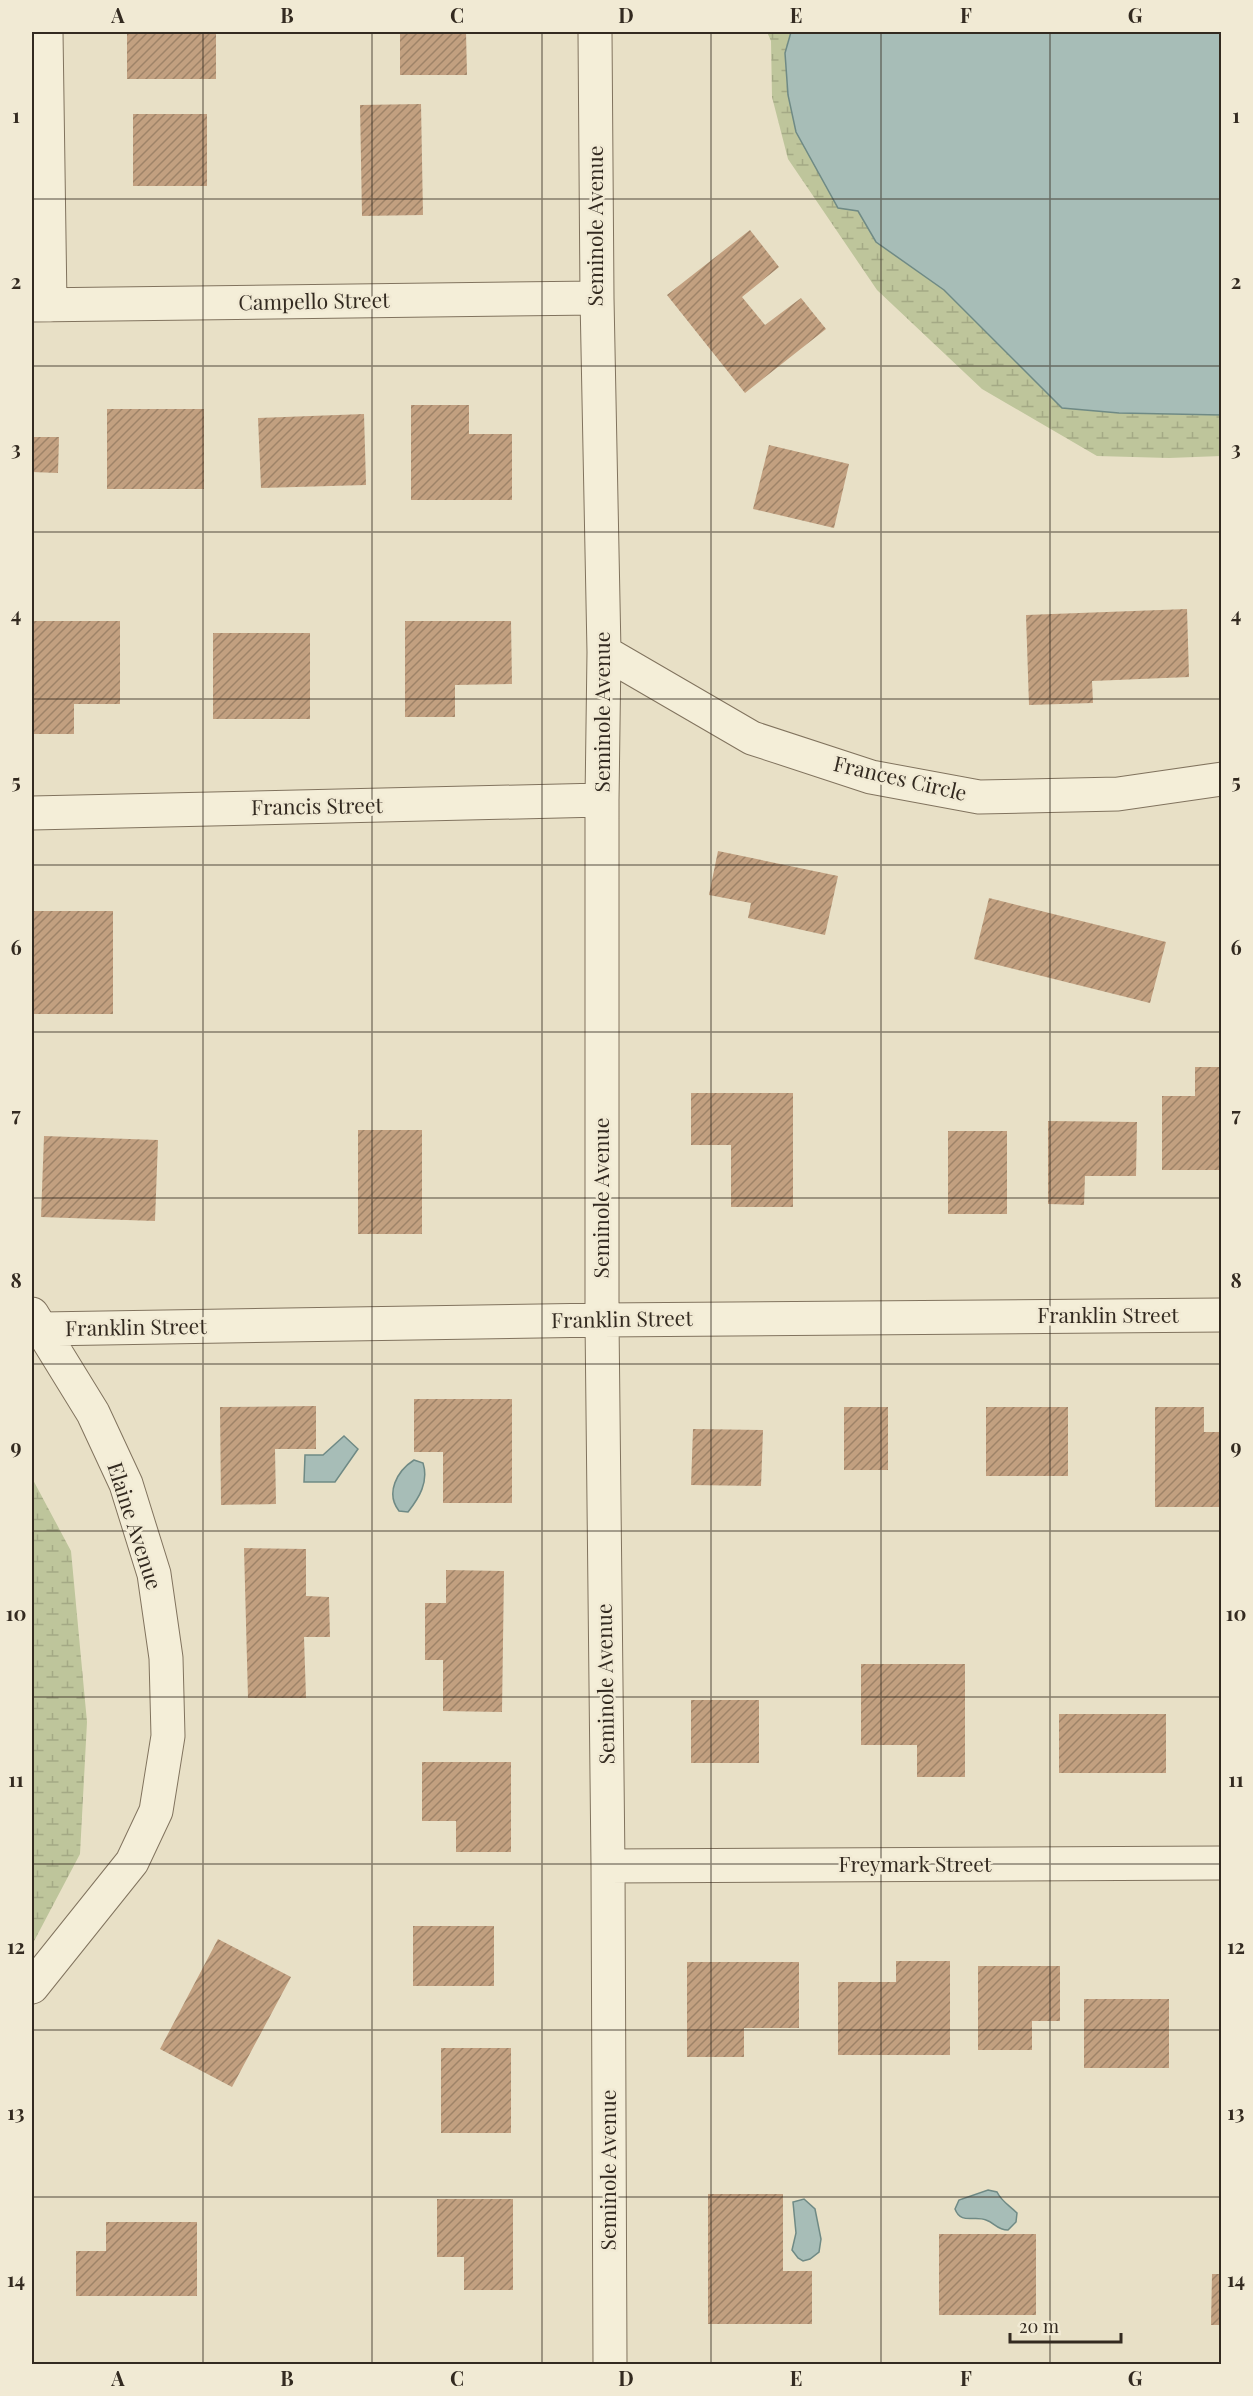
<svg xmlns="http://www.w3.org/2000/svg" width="1253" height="2396" font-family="'Playfair Display',serif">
<defs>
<pattern id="wetland-marsh" width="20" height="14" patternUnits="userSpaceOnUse" patternTransform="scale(1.5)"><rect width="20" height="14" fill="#bec59b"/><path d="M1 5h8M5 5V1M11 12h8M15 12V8" fill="none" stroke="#a4a985"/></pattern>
<pattern id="building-hatch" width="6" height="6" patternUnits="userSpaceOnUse" patternTransform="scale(1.5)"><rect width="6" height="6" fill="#c2a080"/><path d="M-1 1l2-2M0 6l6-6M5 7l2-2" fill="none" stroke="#9e8368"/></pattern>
</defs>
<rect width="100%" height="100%" fill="#e8e0c6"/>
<path fill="url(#wetland-marsh)" d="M767,32H791L785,53L788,95L796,132L858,211L876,242L944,290L1062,408L1119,413L1221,415V456L1169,458L1097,456L982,389L877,290L788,159L772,97L771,41Z
M32,1478L71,1551L87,1722L80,1854L32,1945Z"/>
<path fill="#a7bdb7" stroke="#6f8a85" stroke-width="1.5" d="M791,32H1221V415L1119,413L1062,408L944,290L876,242L858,211L838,208L796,132L788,95L785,53Z
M344,1436L358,1449L335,1482H304L305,1455H323Z
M414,1460L423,1463C429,1482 419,1498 408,1512L399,1511C385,1493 397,1471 414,1460Z
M988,2190L997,2192C1002,2202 1009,2205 1017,2213L1016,2222L1008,2230C997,2230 995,2223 986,2220C974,2215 961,2225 955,2209L959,2200Z
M804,2199L815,2209L821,2239L819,2252L810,2259L803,2261L798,2258L792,2250L796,2233L793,2202Z"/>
<path fill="url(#building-hatch)" d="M127,32H216V79H127Z
M400,32H466L467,75H400Z
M421,104L423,215L362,216L360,105Z
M133,114H207V186H133Z
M750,230L779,267L742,297L765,325L801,298L826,329L745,393L667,295Z
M411,405H469V434H512V500H411Z
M107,409H204V489H107Z
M364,414L366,485L261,488L258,418Z
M32,437H59L58,473L32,472Z
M769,445L849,464L834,528L753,509Z
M1187,609L1189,677L1092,681L1093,703L1029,705L1026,615Z
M32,621H120V704H74V734H32Z
M405,621H511L512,684L455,685V717H405Z
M213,633H310V719H213Z
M718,851L838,876L825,935L748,918L751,903L709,895Z
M989,898L1166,942L1150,1003L974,959Z
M32,911H113V1014H32Z
M1195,1067H1222V1170H1162V1096H1195Z
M691,1093H793V1207H731V1145H691Z
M1048,1121L1137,1122L1136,1176H1085L1084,1205L1048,1204Z
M358,1130H422V1234H358Z
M948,1131H1007V1214H948Z
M44,1136L158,1140L155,1221L41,1217Z
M414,1399H512V1503H443V1452H414Z
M316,1406V1449H275L276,1504L221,1505L220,1407Z
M844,1407H888V1470H844Z
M986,1407H1068V1476H986Z
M1155,1407H1204V1432H1222V1507H1155Z
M693,1429L763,1430L761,1486L691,1485Z
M244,1548L306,1549V1596L329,1597L330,1637H304L306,1698H248Z
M446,1570L504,1571L502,1712L443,1711V1660H425V1603H446Z
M861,1664H965V1777H917V1745H861Z
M691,1700H759V1763H691Z
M1059,1714H1166V1773H1059Z
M422,1762H511V1852H456V1821H422Z
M413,1926H494V1986H413Z
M218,1939L291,1977L232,2087L160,2049Z
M896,1961H950V2055H838V1982H896Z
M687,1962H799V2028H744V2057H687Z
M978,1966H1060V2021H1032V2050H978Z
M1084,1999H1169V2068H1084Z
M441,2048H511V2133H441Z
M708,2194H783V2271H812V2324H708Z
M437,2199H513V2290H464V2257H437Z
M106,2222H197V2296H76V2251H106Z
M939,2234H1036V2315H939Z
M1212,2274H1222V2325H1211Z
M78,2362H168V2364H78Z"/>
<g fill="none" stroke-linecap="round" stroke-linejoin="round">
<defs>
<path id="minor" d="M46,32L50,305
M595,32L597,298L604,652L602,800V1320L608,1866L610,2364
M32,305L597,298
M604,652L752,738L871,777L979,797L1118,794L1222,779
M32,813L602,800
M32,1314L93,1413L126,1484L154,1574L166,1658L168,1736L156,1811L132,1862L32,1987
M42,1329L602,1320L1222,1315
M608,1866L1222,1863"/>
</defs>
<use href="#minor" stroke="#81735e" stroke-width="35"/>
<use href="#minor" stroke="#f4eed8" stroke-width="33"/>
</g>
<path fill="none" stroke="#332a20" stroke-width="1.5" stroke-opacity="0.55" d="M203,32V2364M372,32V2364M542,32V2364M711,32V2364M881,32V2364M1050,32V2364M32,199H1222M32,366H1222M32,532H1222M32,699H1222M32,865H1222M32,1032H1222M32,1198H1222M32,1364H1222M32,1531H1222M32,1697H1222M32,1864H1222M32,2030H1222M32,2197H1222"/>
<g text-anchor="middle" stroke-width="5" stroke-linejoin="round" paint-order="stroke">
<g font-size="21" fill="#332a20" stroke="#f1ead4">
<text transform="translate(596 226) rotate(-90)" y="7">Seminole Avenue</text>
<text transform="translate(314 302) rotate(-1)" y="7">Campello Street</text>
<text transform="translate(603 712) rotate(-90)" y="7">Seminole Avenue</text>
<text transform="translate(900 779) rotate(13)" y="7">Frances Circle</text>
<text transform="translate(317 807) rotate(-1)" y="7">Francis Street</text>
<text transform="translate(602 1198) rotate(-90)" y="7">Seminole Avenue</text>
<text x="1108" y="1323">Franklin Street</text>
<text transform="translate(622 1320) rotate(-1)" y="7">Franklin Street</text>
<text transform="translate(136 1328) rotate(-1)" y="7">Franklin Street</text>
<text transform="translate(134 1526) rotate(72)" y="7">Elaine Avenue</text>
<text transform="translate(606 1684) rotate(-91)" y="7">Seminole Avenue</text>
<text x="915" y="1872">Freymark Street</text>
<text transform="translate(609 2170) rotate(-90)" y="7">Seminole Avenue</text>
</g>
</g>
<rect width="1253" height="2396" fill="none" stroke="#f1ead4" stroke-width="66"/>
<path d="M1010 2333v9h111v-9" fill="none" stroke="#332a20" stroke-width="3"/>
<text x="1019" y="2333" font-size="18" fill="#332a20" stroke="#f1ead4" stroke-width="4.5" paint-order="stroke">20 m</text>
<rect x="33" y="33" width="1187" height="2330" fill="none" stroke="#332a20" stroke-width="2"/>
<g font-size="20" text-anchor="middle" font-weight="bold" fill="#332a20">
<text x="118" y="23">A</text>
<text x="287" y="23">B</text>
<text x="457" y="23">C</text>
<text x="626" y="23">D</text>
<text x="796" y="23">E</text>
<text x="966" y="23">F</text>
<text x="1135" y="23">G</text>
<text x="16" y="123">1</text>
<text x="1236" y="123">1</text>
<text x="16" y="289">2</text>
<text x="1236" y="289">2</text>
<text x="16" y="456">3</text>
<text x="1236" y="456">3</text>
<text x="16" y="622">4</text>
<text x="1236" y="622">4</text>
<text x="16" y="789">5</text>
<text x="1236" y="789">5</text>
<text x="16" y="955">6</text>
<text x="1236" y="955">6</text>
<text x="16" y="1122">7</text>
<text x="1236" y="1122">7</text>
<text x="16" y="1288">8</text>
<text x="1236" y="1288">8</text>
<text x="16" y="1454">9</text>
<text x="1236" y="1454">9</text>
<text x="16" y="1621">10</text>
<text x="1236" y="1621">10</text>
<text x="16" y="1787">11</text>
<text x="1236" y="1787">11</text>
<text x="16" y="1954">12</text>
<text x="1236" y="1954">12</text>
<text x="16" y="2120">13</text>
<text x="1236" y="2120">13</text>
<text x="16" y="2287">14</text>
<text x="1236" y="2287">14</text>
<text x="118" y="2386">A</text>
<text x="287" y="2386">B</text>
<text x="457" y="2386">C</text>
<text x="626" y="2386">D</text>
<text x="796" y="2386">E</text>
<text x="966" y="2386">F</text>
<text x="1135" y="2386">G</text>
</g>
</svg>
